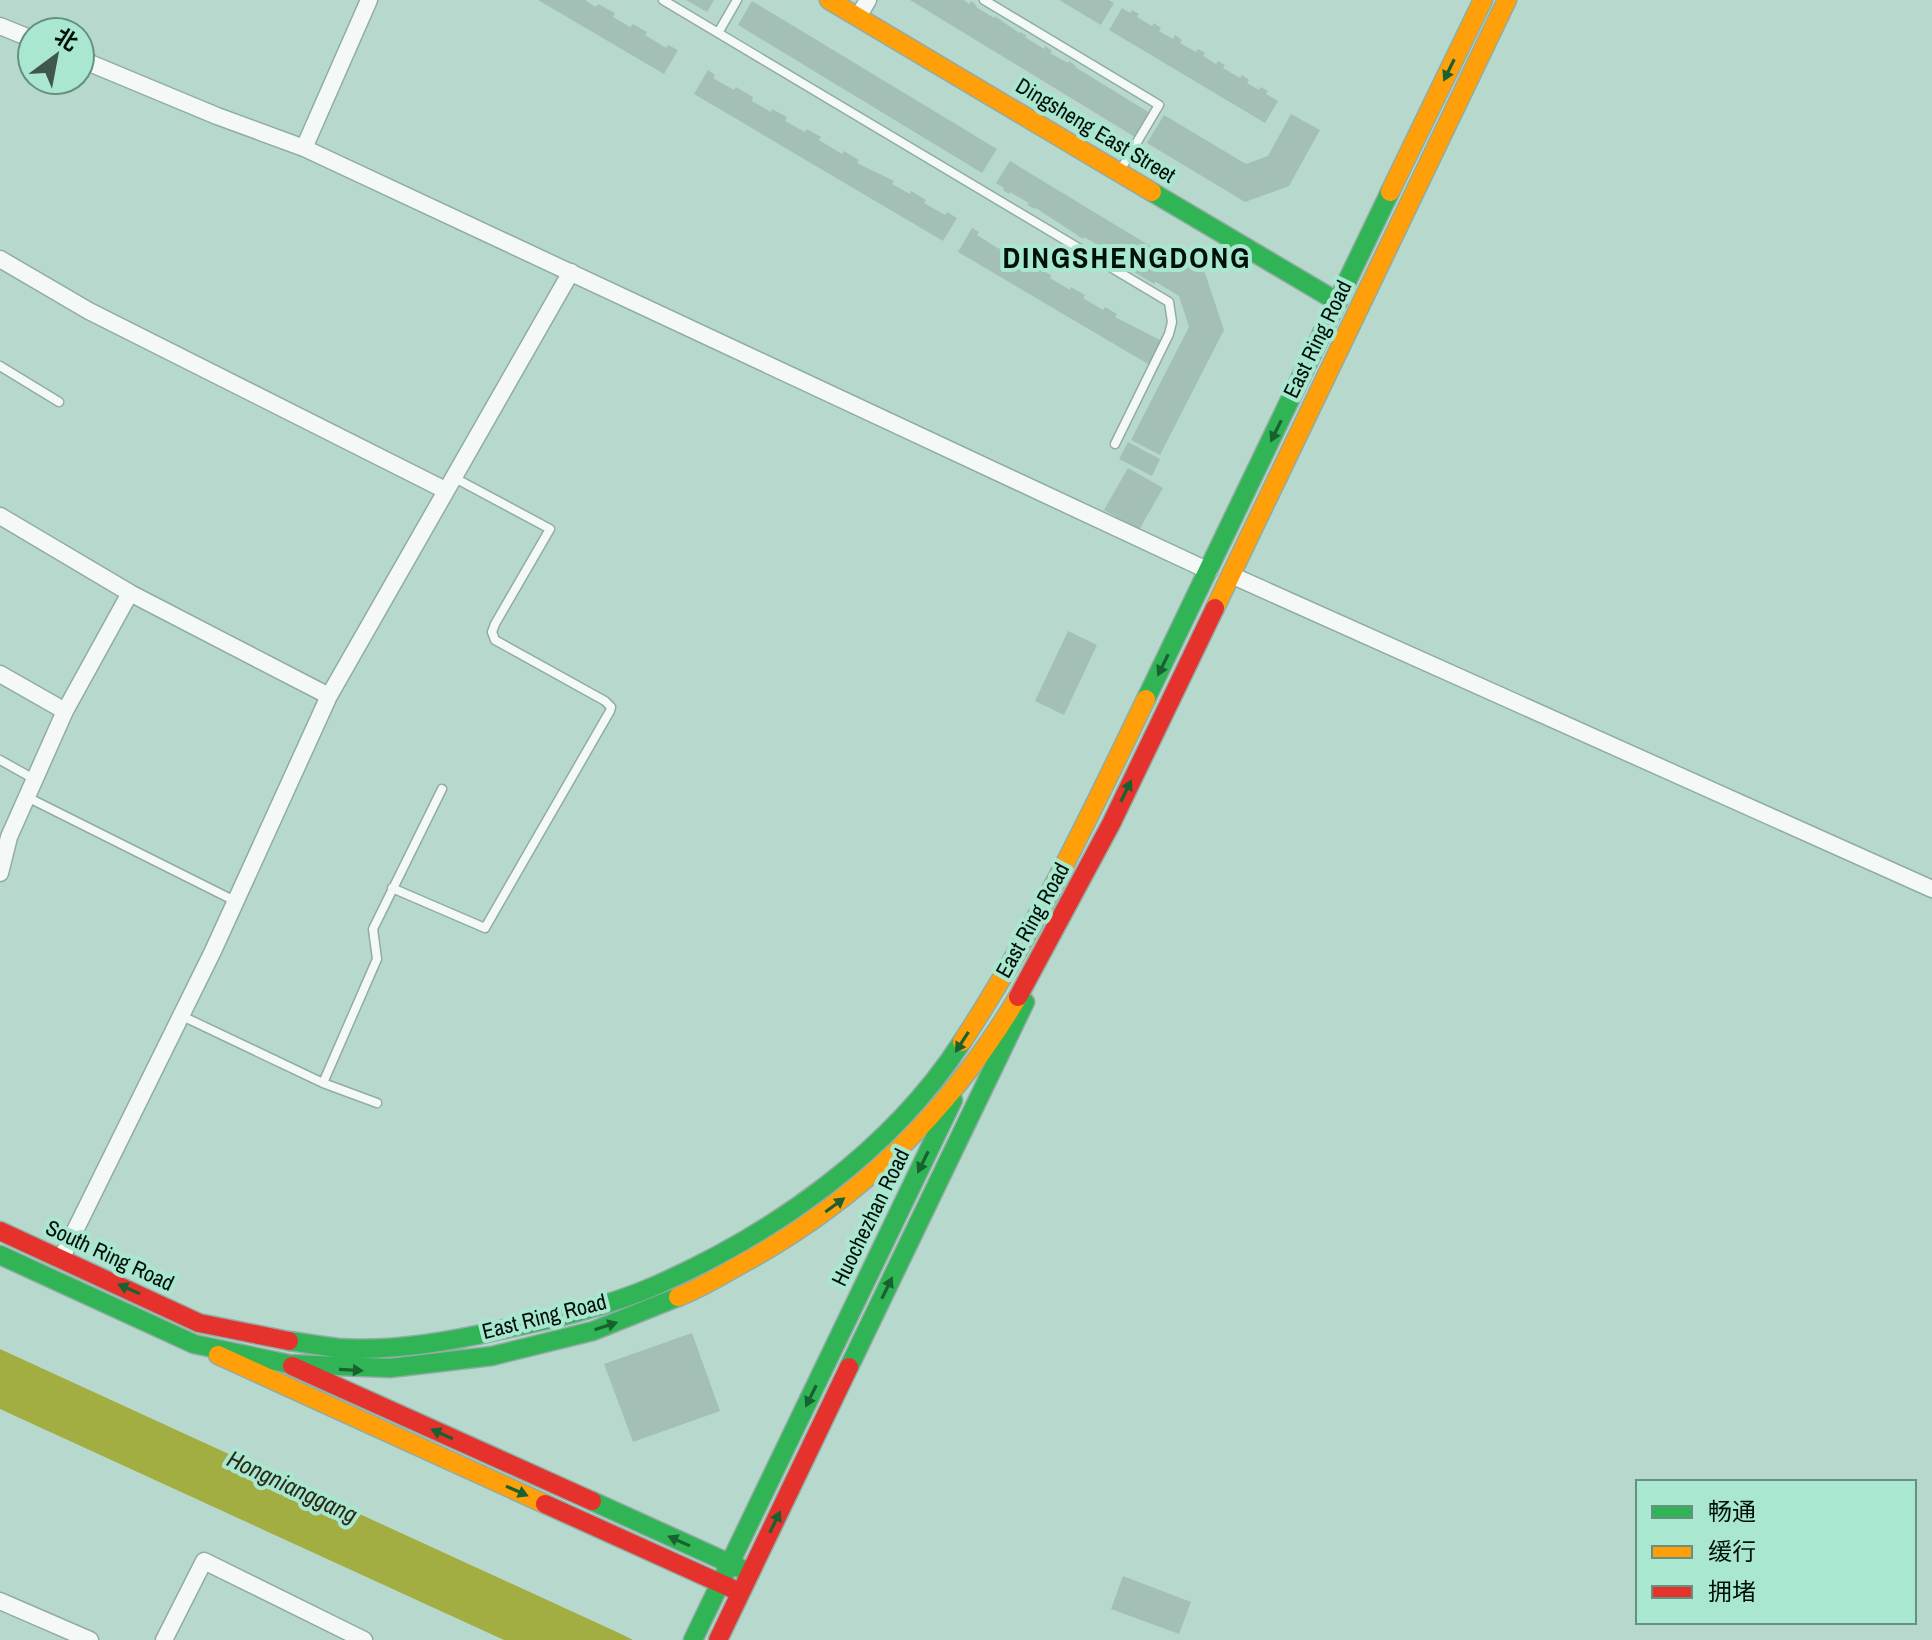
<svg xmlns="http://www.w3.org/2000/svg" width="1932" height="1640" font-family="'Archivo Narrow','Noto Sans SC',sans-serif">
<rect width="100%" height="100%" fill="#b7d9cd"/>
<path fill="#a2ad42" d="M0,1349L619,1633L633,1640H504L0,1409Z"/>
<path fill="#a4bfb5" d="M538,0H585L596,7L598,4L615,13L613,17L630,27L633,24L647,32L645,35L666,48L668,45L678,50L664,74Z
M686,0H714L707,12Z
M910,0H964L969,4L971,1L977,6L976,7L994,18L995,16L1019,33L1020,32L1026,35L1025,37L1044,49L1045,46L1052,51L1050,53L1068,63L1069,61L1076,66L1075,67L1150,113L1135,137Z
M1059,0H1109L1114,3L1101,25Z
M752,1L997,149L982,173L738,25Z
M1122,8L1130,13L1132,10L1139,14L1137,17L1152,26L1154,23L1161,28L1159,31L1173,39L1175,35L1182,40L1180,43L1196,52L1198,49L1205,53L1203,56L1216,64L1218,61L1225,65L1223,68L1240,78L1242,75L1249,80L1247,83L1259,90L1261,87L1268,91L1266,94L1278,101L1265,123L1109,30Z
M708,70L715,75L713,78L734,90L736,87L753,97L752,101L771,112L772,109L787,117L785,121L805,132L807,129L821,137L819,140L842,154L844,151L859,160L857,163L894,181L892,184L910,194L911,191L926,200L924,203L945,215L947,212L957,218L943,241L694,94Z
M1291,114L1320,130L1289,186L1245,202L1147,143L1164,115L1246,164L1268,156Z
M1010,161L1170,258L1172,254L1205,273L1224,330L1160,455L1131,440L1189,327L1179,296L1156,282L1154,284L1093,247L1095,243L1084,237L1083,239L1036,208L1035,209L1027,205L1029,203L1010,192L1009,194L1003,190L1004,188L996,183Z
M972,228L979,232L977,235L999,249L1002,245L1018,255L1016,258L1051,275L1050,278L1070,290L1071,287L1085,295L1083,298L1103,310L1105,307L1117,314L1115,317L1162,341L1148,364L958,252Z
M1128,442L1160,459L1152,476L1119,459Z
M1128,468L1163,488L1139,530L1104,510Z
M1068,631L1097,645L1064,715L1035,701Z
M692,1333L720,1411L633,1442L604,1364Z
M1123,1576L1191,1602L1179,1634L1111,1609Z"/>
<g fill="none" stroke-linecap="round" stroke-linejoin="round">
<defs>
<path id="lane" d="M663,0L1169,302L1172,322L1169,334L1115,444
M984,0L1159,105L1121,169
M718,33L737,0
M0,366L59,402
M0,760L34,779
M27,797L235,901
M392,888L485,928L610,711L611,707L605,701L495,640L492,632L495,624L550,529L453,477
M182,1016L323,1083L377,1103
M323,1083L377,959L373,929L442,789"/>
<path id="street" d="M858,17L868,0
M0,26L32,39
M80,59L217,116L304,148L1209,571
M304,148L369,0
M0,259L89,311L445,490
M0,516L130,593L329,696
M1231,575L1932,889
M0,674L65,711
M0,873L9,837L65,711L130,593
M61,1259L213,951L329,696L571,272
M0,1601L90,1640
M164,1640L204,1561L364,1640"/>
<path id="fast" d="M1152,192L1338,302
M1146,699L1390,192
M0,1255L194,1344L289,1364L390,1368L492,1356L593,1331L678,1297
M289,1341C305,1343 321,1346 338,1348C391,1352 448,1342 500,1330C553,1319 607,1307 657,1285C775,1233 891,1151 962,1042
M849,1367L1025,1002
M592,1501L742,1569
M693,1640L953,1100"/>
<path id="slow" d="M829,0L1152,192
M1390,192L1483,0
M1215,608L1507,0
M962,1042C1033,934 1090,816 1146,699
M678,1297C699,1289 719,1277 738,1266C857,1202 949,1113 1018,997
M218,1355L545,1504"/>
<path id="jam" d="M1018,997L1111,824L1215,608
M0,1231L199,1323L289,1341
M292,1366L592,1501
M545,1504L733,1589
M718,1640L849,1367"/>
</defs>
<use href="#lane" stroke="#91aca3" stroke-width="11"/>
<use href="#street" stroke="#91aca3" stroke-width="19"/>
<use href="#fast" stroke="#91aca3" stroke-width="21"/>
<use href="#slow" stroke="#91aca3" stroke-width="21"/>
<use href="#jam" stroke="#91aca3" stroke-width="21"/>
<use href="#lane" stroke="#f4f9f8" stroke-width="8"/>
<use href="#street" stroke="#f4f9f8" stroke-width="16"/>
<use href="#fast" stroke="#30b455" stroke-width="18"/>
<use href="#slow" stroke="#ff9f0a" stroke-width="18"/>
<use href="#jam" stroke="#e5322d" stroke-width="18"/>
</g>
<defs><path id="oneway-solid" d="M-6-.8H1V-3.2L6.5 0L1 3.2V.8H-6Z" transform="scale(2)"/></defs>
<g fill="#186230">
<use href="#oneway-solid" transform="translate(1449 70) rotate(116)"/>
<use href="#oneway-solid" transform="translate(1276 431) rotate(116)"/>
<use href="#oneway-solid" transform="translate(1163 665) rotate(116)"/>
<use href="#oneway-solid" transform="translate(1126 791) rotate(-64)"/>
<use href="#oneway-solid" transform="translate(962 1042) rotate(123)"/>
<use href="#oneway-solid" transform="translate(923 1162) rotate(116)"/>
<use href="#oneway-solid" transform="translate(835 1205) rotate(-36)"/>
<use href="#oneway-solid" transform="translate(887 1288) rotate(-64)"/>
<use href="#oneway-solid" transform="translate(129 1289) rotate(-156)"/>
<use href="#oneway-solid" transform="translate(606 1326) rotate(-18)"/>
<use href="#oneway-solid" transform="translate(351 1370) rotate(3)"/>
<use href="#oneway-solid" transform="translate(811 1396) rotate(116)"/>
<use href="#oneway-solid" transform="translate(442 1434) rotate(-156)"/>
<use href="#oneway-solid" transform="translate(517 1491) rotate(24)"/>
<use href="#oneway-solid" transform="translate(775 1522) rotate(-64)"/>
<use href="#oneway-solid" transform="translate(679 1541) rotate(-156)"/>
</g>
<g text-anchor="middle" stroke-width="8" stroke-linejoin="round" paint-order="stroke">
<g font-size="22" fill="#00110a" stroke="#a9e7d1">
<text transform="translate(1096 130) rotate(31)" y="8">Dingsheng East Street</text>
<text transform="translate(1317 339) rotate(-64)" y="8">East Ring Road</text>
<text transform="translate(1032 920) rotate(-61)" y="8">East Ring Road</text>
<text transform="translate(870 1217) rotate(-64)" y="8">Huochezhan Road</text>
<text transform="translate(110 1255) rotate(25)" y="8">South Ring Road</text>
<text transform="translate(544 1316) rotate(-14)" y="8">East Ring Road</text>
</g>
<g font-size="24" font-style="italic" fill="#2a2b17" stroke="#a9e7d1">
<text transform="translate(292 1487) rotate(25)" y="8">Hongnianggang</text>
</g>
<g font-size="30" font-weight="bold" letter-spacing="2" fill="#00110a" stroke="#a9e7d1">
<text x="1127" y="268">DINGSHENGDONG</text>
</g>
</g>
<rect x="1636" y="1480" width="280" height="144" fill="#a9e7d1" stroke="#659181" stroke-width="2"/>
<rect x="1652" y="1506" width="40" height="12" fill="#30b455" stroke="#659181" stroke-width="2"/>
<text x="1708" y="1520" font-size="24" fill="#00110a">畅通</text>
<rect x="1652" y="1546" width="40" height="12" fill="#ff9f0a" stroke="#659181" stroke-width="2"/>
<text x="1708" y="1560" font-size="24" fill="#00110a">缓行</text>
<rect x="1652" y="1586" width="40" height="12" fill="#e5322d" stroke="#659181" stroke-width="2"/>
<text x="1708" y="1600" font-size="24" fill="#00110a">拥堵</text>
<g transform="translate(56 56) rotate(32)"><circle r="38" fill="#a9e7d1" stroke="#659181" stroke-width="2"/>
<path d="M0-6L14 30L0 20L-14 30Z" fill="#40574e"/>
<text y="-12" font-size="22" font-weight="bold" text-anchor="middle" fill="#00110a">北</text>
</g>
</svg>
